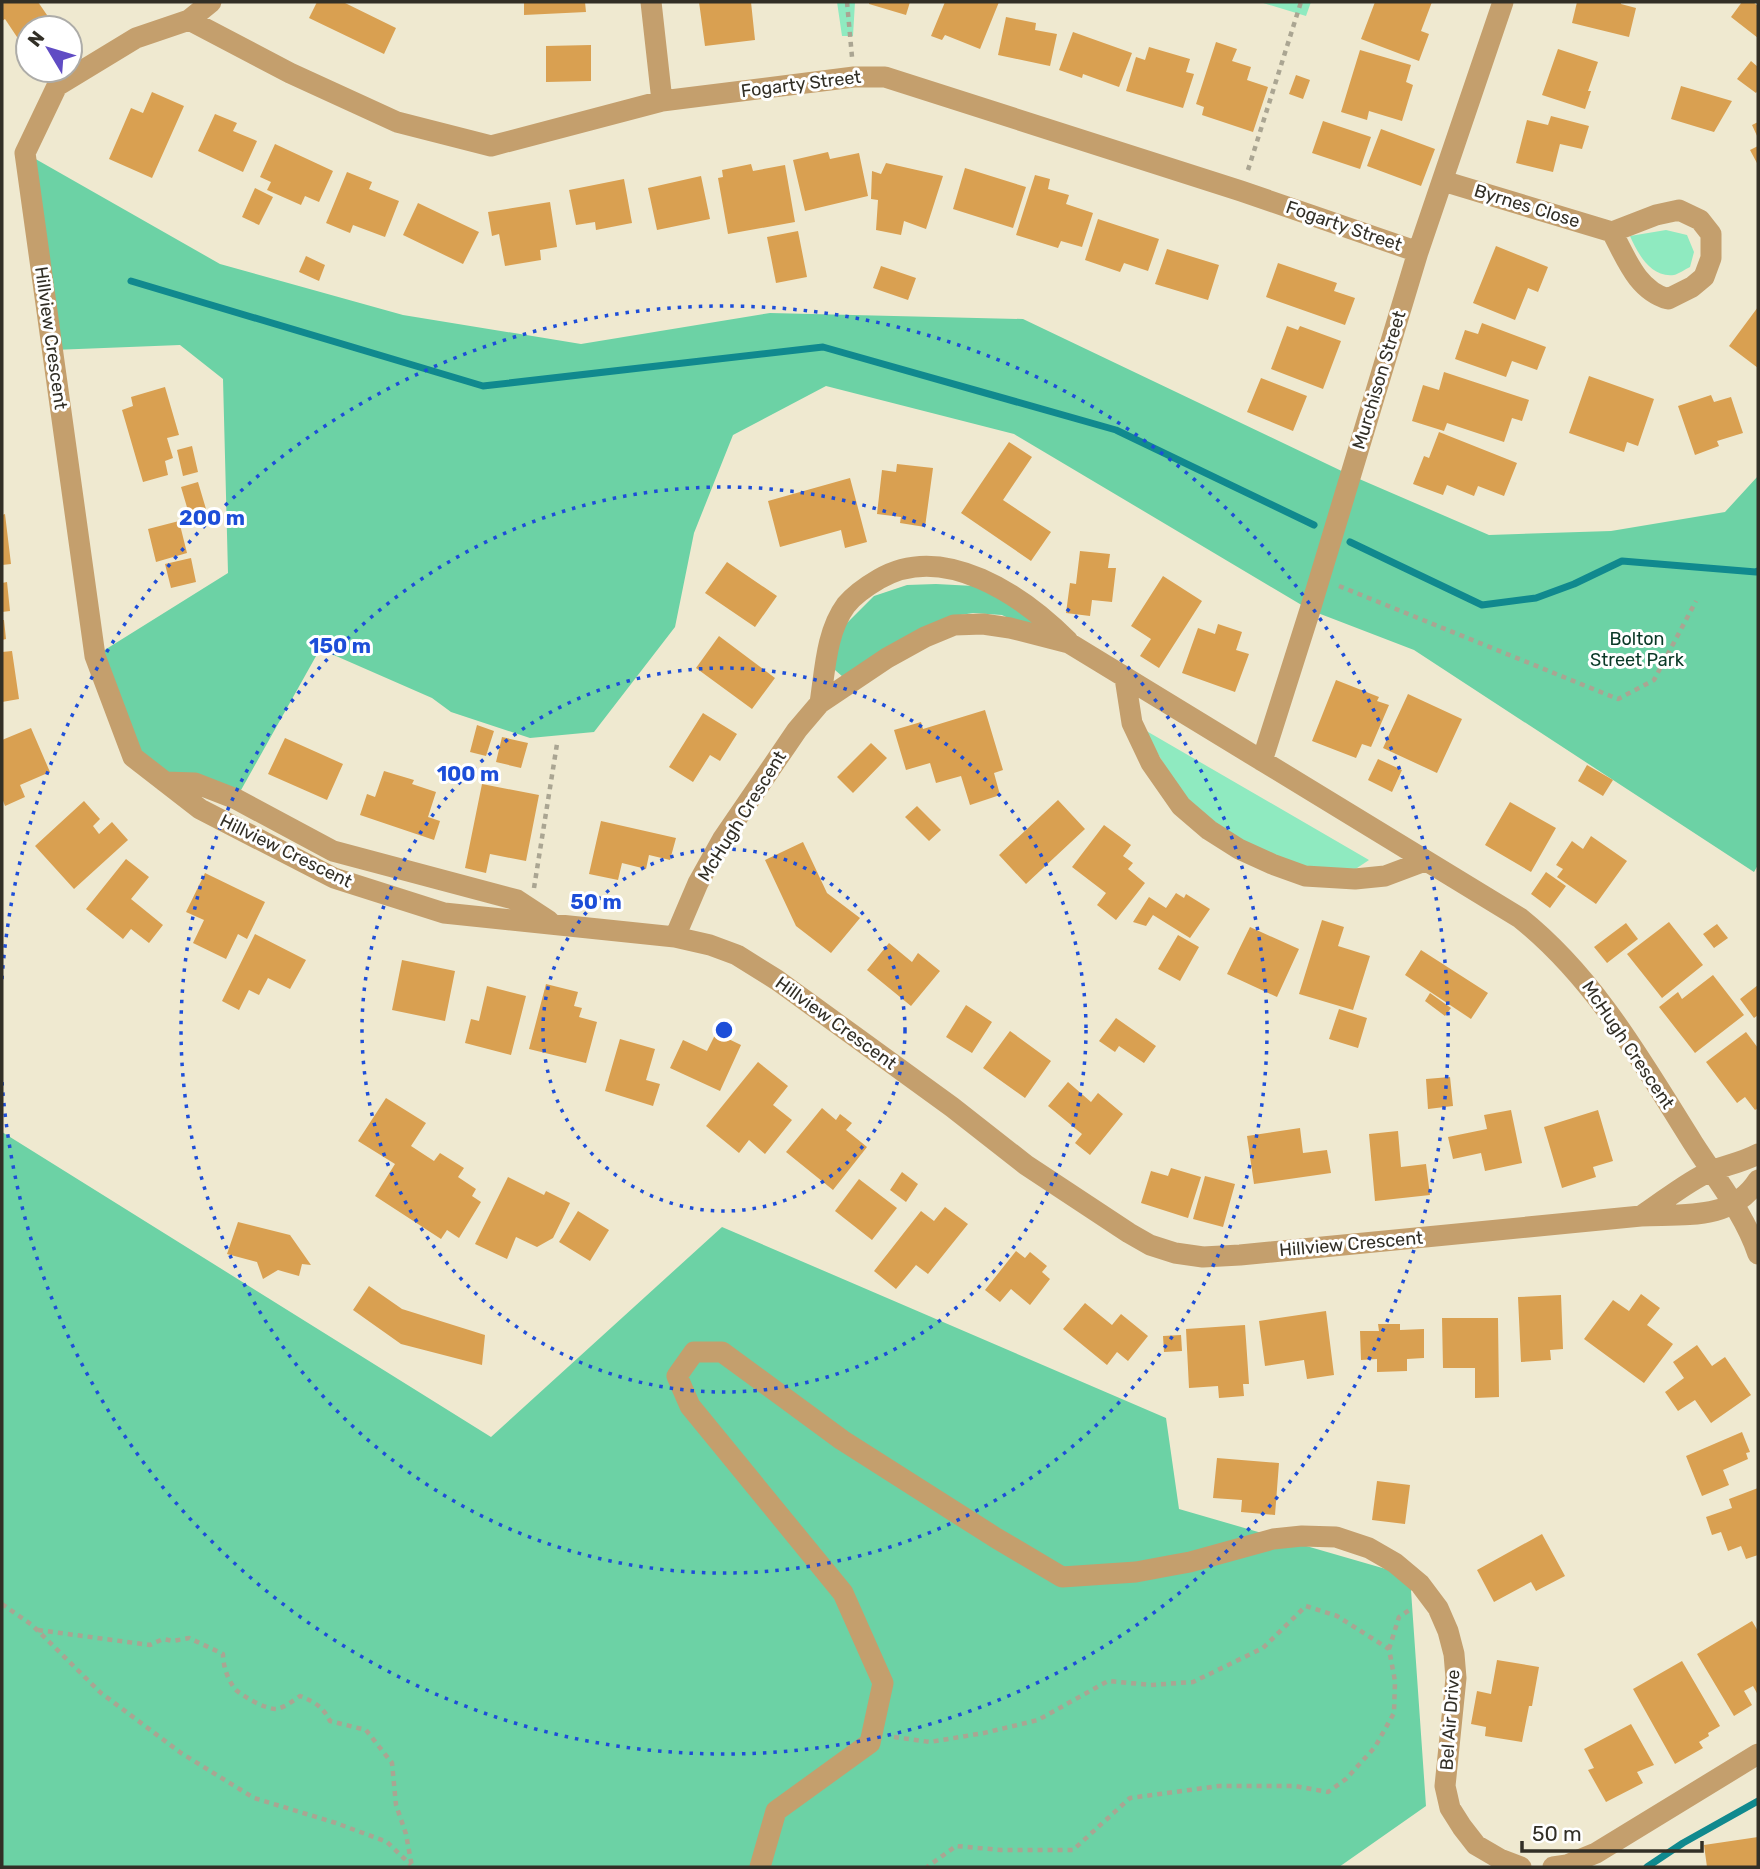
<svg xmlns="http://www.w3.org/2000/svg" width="1760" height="1869" font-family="Rubik,sans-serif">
<rect width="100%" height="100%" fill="#efe9d0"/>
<path fill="#8feac0" d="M837,2H855L853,36H842Z
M1260,2H1311L1306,16Z
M1666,230L1687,235L1694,252L1690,267C1685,269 1679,274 1674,275C1651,278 1638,254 1630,236Z
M1143,729L1369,860L1348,874L1291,866L1248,849L1183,796Z"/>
<path fill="#6cd2a5" d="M25,153L220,264L403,315L581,344L770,313L1023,319L1350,475L1489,535L1611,531L1725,512L1758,476V865L1754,872L1414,650L1310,610L1014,434L826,386L733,435L694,533L675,627L594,732L530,738L451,712L432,698L320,649L236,799L165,782L133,757L95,656L228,573L223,379L180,345L53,350Z
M936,584L974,586L1016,607L1042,630L1029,628L1002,615L973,613L948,617L843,677L835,670L834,652L844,626L874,596L907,585Z
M2,1132L491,1437L722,1227L1166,1418L1179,1509L1410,1576L1426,1806L1339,1867H2Z"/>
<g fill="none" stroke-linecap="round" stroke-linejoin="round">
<path stroke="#10898e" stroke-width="7" d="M131,281L483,386L823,347L1116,430L1314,525
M1350,542L1482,605L1536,598L1574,584L1622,561L1756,572L1758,571
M1647,1867L1683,1843L1758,1801"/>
</g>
<path fill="#d9a051" d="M2,2H38L56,28H28V47L25,49L5,19L2,21Z
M317,2H343L396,28L384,54L309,18Z
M524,2H585L586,12L524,15Z
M699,2H751L755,40L705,46Z
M869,2H910L906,15L869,4Z
M945,2H999L980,49L945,35L942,40L931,36Z
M1375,2L1386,3V2H1432L1421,31L1429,34L1419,61L1361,39Z
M1577,2H1621V4L1636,8L1629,37L1572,23Z
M1742,2H1753L1758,6V38L1731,17Z
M1006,17L1036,23L1035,30L1057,34L1050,66L998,55Z
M1073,32L1132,53L1119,87L1083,74L1082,78L1059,70Z
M1216,42L1237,49L1232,61L1251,67L1247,80L1268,87L1253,132L1202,115L1204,107L1196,104Z
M591,45V81L546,82V46Z
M1149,47L1190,59L1186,72L1194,74L1183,108L1126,91L1136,57L1145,60Z
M1558,49L1598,62L1588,91H1591L1585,109L1542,95Z
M1360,50L1411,65L1406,82L1413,85L1402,121L1369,111L1367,120L1341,112Z
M1751,61L1758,67V90L1756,93L1737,79Z
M1296,75L1310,80L1303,99L1289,94Z
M1681,86L1732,101L1714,132L1671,119Z
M152,92L184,106L152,178L109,159L131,108L143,113Z
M215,114L237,123L233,131L257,141L243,172L198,151Z
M1551,116L1589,126L1582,149L1560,144L1553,172L1516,163L1527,120L1548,125Z
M1323,121L1371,137L1360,169L1312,153Z
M1758,122V138L1752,125Z
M1381,129L1435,149L1421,186L1367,166Z
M275,144L333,171L319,202L305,196L301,205L267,190L271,182L260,177Z
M1758,146V165L1750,150Z
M828,152L830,159L859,153L868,196L805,211L793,160Z
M886,163L943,176L926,229L904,221L901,235L876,230L878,200L871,199L872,171L881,174Z
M751,164L753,171L785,165L795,222L728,234L718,178L723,177L722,170Z
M965,168L1026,187L1013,228L953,209Z
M347,172L372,182L369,189L399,201L385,237L353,225L350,233L326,223Z
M1035,175L1050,179L1048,189L1069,195L1066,204L1093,213L1082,247L1061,241L1058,248L1016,235Z
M701,176L710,219L657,230L648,188Z
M624,179L632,223L596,230L595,222L576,225L569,190Z
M255,188L273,197L259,225L242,217Z
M550,202L557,247L540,250L541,260L505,266L499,234L492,236L488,212Z
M418,203L479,232L463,264L403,235Z
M1098,219L1159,239L1148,271L1124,263L1120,272L1085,260Z
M798,231L807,277L776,283L767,237Z
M1496,246L1548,267L1538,292L1528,288L1515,320L1473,303Z
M1167,249L1219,265L1208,300L1155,284Z
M306,256L325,265L319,281L299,272Z
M1278,263L1337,283L1334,291L1355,298L1345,325L1266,297Z
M881,266L916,278L908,300L873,288Z
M1758,307V368L1729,346Z
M1482,323L1546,347L1537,370L1512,361L1506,377L1455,359L1465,330L1478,334Z
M1287,326L1298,330L1300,326L1341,341L1323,389L1271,369Z
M1444,372L1529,400L1522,421L1512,418L1504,442L1447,423L1444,431L1412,421L1423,385L1439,390Z
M1589,376L1654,399L1638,446L1627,442L1624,452L1569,433Z
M1261,378L1307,396L1293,431L1247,412Z
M165,387L179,435L167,438L173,458L165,461L168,475L143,482L122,410L133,406L131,397Z
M1711,395L1714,402L1731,397L1743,433L1717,441L1719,446L1695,455L1678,406Z
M1439,432L1517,463L1504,496L1478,486L1474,496L1447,485L1443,495L1413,484L1424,456L1429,458Z
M1009,442L1032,457L1003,500L1051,532L1031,561L961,513Z
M192,446L198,472L183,476L177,450Z
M897,464L933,468L925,527L900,523L901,517L877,514L882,470L896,472Z
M850,478L867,542L845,548L841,530L780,547L768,501Z
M198,482L206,509L189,514L181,487Z
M5,514L11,564L2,565V515Z
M179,521L187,553L156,562L148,529Z
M1080,551L1110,554L1108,568H1116L1112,602L1092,600L1090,616L1066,613L1070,583L1076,584Z
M191,558L196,582L171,588L165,564Z
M727,562L777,596L755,627L705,593Z
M1163,576L1202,601L1159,668L1140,656L1151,639L1131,626Z
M7,582L10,611L2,612V583Z
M2,620H4L6,639L2,640Z
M1218,624L1242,632L1236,650L1249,654L1235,692L1182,673L1198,628L1215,634Z
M719,636L775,678L752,709L696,668Z
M12,651L19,699L2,702V652Z
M1336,680L1379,697L1377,701L1389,705L1371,747L1362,744L1356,758L1312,741Z
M1408,694L1462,719L1437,773L1383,748Z
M985,710L1003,770L994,773L1000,795L970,805L961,776L936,783L930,763L906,770L894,730L921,722L923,729Z
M703,713L737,734L720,761L710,755L693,782L669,767Z
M477,725L494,731L486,756L470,752Z
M31,728L50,772L20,785L25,797L5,806L2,798V740Z
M502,737L528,743L521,768L496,762Z
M285,738L343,764L327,800L268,774Z
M871,743L887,758L853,793L837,777Z
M1378,759L1402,770L1392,792L1368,780Z
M1587,765L1613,780L1603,796L1578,781Z
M384,771L414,780L412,784L436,792L428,817L440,821L434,840L360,815L367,794L375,797Z
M482,784L539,795L526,861L490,854L486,873L465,868Z
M1058,800L1085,829L1026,884L999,855Z
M84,801L100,819L93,826L99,834L112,822L128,840L74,889L35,846Z
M1510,802L1556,828L1531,872L1485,845Z
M917,806L941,830L929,841L905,817Z
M601,821L676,838L670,860L649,855L646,869L622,863L618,880L589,874Z
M1104,825L1131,845L1123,856L1133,863L1128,869L1145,883L1116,920L1097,905L1106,893L1072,867Z
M1591,836L1627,861L1596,904L1557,877L1563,869L1556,865L1572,841L1583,849Z
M803,842L827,893L860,918L831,953L796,926L765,860Z
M126,859L149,877L131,899L163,925L149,943L131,929L123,939L86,909Z
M1546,872L1566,886L1550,908L1531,894Z
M205,873L265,902L247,939L238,934L226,959L193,943L204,920L186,912Z
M1176,893L1184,898L1186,894L1210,909L1190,938L1153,915L1146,926L1133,922L1149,897L1166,908Z
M1322,920L1344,927L1338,946L1370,956L1353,1010L1299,994Z
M1669,922L1703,965L1662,998L1627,954Z
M1626,923L1638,939L1607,963L1594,947Z
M1717,924L1728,938L1714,948L1703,934Z
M1250,927L1299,949L1277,997L1227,974Z
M255,934L306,960L290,989L268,978L259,995L249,990L239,1010L222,1001Z
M1178,935L1199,947L1180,981L1158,969Z
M889,943L912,962L918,953L940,971L911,1006L867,970Z
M1421,950L1488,993L1471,1019L1405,975Z
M402,960L455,971L445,1021L392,1010Z
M1713,975L1744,1015L1695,1053L1659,1007L1678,992L1682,999Z
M546,984L578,992L574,1006L582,1008L579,1017L597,1022L586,1063L529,1049Z
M1758,985V1015L1754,1018L1740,999Z
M487,986L526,996L511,1055L465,1043L471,1019L479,1021Z
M1430,993L1451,1008L1445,1016L1425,1001Z
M966,1005L992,1022L972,1053L946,1037Z
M1339,1009L1367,1018L1358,1048L1329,1039Z
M1116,1018L1156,1046L1144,1063L1119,1046L1115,1052L1099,1041Z
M1010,1031L1051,1061L1025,1098L983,1068Z
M1746,1032L1758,1048V1108L1755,1110L1745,1097L1737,1103L1706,1062Z
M716,1033L741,1045L720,1091L670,1068L683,1040L707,1051Z
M620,1039L655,1049L646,1080L660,1084L653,1106L605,1091Z
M758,1062L788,1086L773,1105L792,1120L765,1154L749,1140L739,1153L706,1126Z
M1450,1077L1453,1106L1428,1109L1426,1079Z
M1068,1082L1091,1102L1098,1093L1123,1114L1090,1155L1075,1143L1082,1134L1048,1106Z
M386,1098L426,1123L411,1146L434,1161L440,1153L464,1168L458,1177L476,1189L472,1196L481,1202L459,1238L447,1230L441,1239L375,1196L395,1164L358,1141Z
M822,1108L836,1120L840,1114L852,1123L846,1130L867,1147L833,1190L786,1152Z
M1511,1110L1522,1163L1485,1171L1481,1153L1453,1159L1448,1137L1487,1129L1484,1115Z
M1598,1110L1613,1161L1593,1167L1596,1177L1562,1188L1544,1127Z
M1300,1128L1303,1153L1327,1150L1331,1173L1254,1184L1247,1136Z
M1398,1131L1401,1167L1426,1164L1430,1195L1375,1201L1369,1134Z
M1171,1168L1201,1177L1188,1218L1141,1203L1151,1171L1168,1176Z
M902,1172L918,1184L906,1202L890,1190Z
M1205,1176L1235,1184L1223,1227L1193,1219Z
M508,1177L544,1195L546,1191L570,1203L553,1238L537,1247L516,1237L507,1259L475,1244Z
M859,1179L897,1208L872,1240L835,1211Z
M945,1207L968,1224L928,1274L916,1265L896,1289L874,1271L921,1211L934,1221Z
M578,1211L609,1230L590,1261L559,1242Z
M238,1222L290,1235L311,1265L302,1264L299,1276L278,1270L263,1279L257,1262L227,1254Z
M1016,1251L1025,1258L1030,1252L1047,1266L1042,1272L1050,1279L1030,1305L1011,1289L1000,1302L985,1290Z
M369,1286L402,1309L485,1335L482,1365L401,1344L353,1310Z
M1641,1294L1660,1308L1647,1325L1673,1344L1644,1383L1584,1339L1613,1300L1629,1311Z
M1561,1295L1563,1349L1550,1350L1551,1360L1521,1362L1518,1297Z
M1085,1303L1112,1325L1121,1314L1148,1336L1128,1361L1117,1352L1107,1365L1063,1329Z
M1326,1311L1334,1375L1307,1379L1304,1360L1265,1366L1259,1321Z
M1442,1318H1498L1499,1397L1475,1398V1368H1443Z
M1378,1324H1400V1330L1424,1329V1358L1407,1359V1371L1377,1372V1359L1361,1360L1360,1331H1379Z
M1245,1325L1249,1384H1243L1244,1396L1219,1398L1218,1386L1189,1388L1186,1329Z
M1181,1335L1182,1351L1164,1352L1163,1336Z
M1697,1345L1712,1366L1725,1357L1751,1395L1711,1423L1695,1400L1678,1411L1665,1392L1684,1378L1673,1362Z
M1742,1432L1750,1452L1746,1453L1748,1459L1723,1470L1729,1485L1702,1496L1686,1456Z
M1217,1458L1279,1463L1275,1515L1241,1512L1242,1500L1213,1498Z
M1377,1481L1410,1485L1405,1524L1372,1520Z
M1758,1488V1555L1746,1559L1741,1546L1728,1551L1721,1532L1712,1535L1706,1517L1732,1508L1729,1499Z
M1542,1534L1565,1576L1536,1591L1531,1582L1494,1602L1477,1570Z
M1752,1621L1758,1631V1695L1753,1686L1744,1691L1752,1705L1734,1716L1697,1654Z
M1497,1660L1539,1667L1532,1706H1529L1522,1742L1485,1736L1486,1727L1471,1724L1477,1691L1491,1694Z
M1682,1661L1720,1726L1708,1733L1709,1736L1699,1742L1703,1748L1675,1764L1633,1689Z
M1631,1724L1654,1765L1637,1772L1643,1783L1606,1802L1588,1770L1594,1768L1584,1749Z
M1758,1837V1867H1707L1704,1845Z"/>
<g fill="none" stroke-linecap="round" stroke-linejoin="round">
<path stroke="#aaa592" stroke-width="4.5" stroke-dasharray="5 5" stroke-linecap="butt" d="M847,2L852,57
M1248,170L1301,2
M1339,586L1618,699L1654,680L1696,601
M534,888L557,744
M2,1604L32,1625L101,1693L181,1753L254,1798L336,1823L387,1842L411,1865
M38,1630L150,1645L163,1639L173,1641L189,1638L223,1654C223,1666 228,1681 236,1690C244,1697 265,1709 276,1709C284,1708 294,1700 300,1696C315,1702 323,1707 330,1721L366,1730L392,1763L396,1805L406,1834L412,1867
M1389,1649L1399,1617L1411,1609
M894,1737L930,1742L984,1733L1038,1720L1108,1681L1151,1685L1193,1682L1263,1648L1306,1606L1337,1616L1389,1649L1395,1681L1394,1713L1375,1747L1346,1779L1328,1792L1295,1786H1219L1130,1798L1073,1850H1001L956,1846L927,1867"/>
<path stroke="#c49f6d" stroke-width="21" d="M211,2L189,20L136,38L57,86L25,153L95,656L133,757L200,809L334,878L444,913L675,937L710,945L737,955L777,980L952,1107L1026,1165L1129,1233L1150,1245L1175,1253L1203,1257L1240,1255L1641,1216C1684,1214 1732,1221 1758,1180
M651,2L662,101
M189,20L290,73L397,122L491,146L662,101L854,77H885L1241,191L1418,252
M1443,181L1612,232L1656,215L1679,210L1700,220L1711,234V258L1704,277L1692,287L1668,299C1637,290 1626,258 1612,232
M1125,678L1132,723L1151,763L1181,806L1209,830L1239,849L1272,864L1305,876L1355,879L1385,876L1425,861
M820,703C825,671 826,632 846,605C855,594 867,586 879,579C944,541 1023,596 1068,641
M1262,761L1310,610L1418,252L1503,2
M165,782L195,783L236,799L333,851L517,900L549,921
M675,937L698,883L722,840L797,730L820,703L887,658L925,637L954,625L983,624L1010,628L1069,643L1520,918C1596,979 1642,1062 1693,1143C1716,1179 1744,1213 1758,1254
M1641,1216C1664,1201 1686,1182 1711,1171C1727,1165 1743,1162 1758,1154
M760,1867L776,1811L870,1743L883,1683L843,1593L690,1406L677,1376L694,1352H722L842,1440L996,1538L1062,1577L1136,1572L1168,1566L1190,1562L1273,1539L1302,1536L1336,1537L1369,1548L1395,1563L1420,1584L1438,1608L1448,1631L1454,1654L1456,1678L1445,1786L1450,1808L1462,1827L1476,1845L1500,1859L1521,1867
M1553,1867L1567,1865L1596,1853L1758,1754"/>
</g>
<g fill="none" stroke="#1d4ed8" stroke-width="3.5" stroke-dasharray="3.5 7">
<circle cx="724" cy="1030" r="181"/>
<circle cx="724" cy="1030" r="362"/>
<circle cx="724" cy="1030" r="543"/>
<path d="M2 979A724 724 0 1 1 2 1081"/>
</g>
<g text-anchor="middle" stroke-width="6" stroke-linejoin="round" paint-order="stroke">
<g font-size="18" fill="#322f26" stroke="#fff">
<text transform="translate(801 84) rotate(-7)" y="6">Fogarty Street</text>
<text transform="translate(1527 206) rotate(17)" y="6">Byrnes Close</text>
<text transform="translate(1344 226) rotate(19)" y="6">Fogarty Street</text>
<text transform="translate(51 338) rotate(82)" y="6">Hillview Crescent</text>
<text transform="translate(1379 380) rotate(-73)" y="6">Murchison Street</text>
<text transform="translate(742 816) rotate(-58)" y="6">McHugh Crescent</text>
<text transform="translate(286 851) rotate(26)" y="6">Hillview Crescent</text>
<text transform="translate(836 1023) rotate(36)" y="6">Hillview Crescent</text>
<text transform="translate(1628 1045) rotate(56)" y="6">McHugh Crescent</text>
<text transform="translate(1351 1244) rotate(-5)" y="6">Hillview Crescent</text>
<text transform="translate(1450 1720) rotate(-86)" y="6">Bel Air Drive</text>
</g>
<g font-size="18" fill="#0a3927" stroke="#fff">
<text x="1637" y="645">Bolton<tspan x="1637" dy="21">Street Park</tspan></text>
</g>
</g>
<circle cx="724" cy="1030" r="10" fill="#1d4ed8" stroke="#fff" stroke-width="3.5"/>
<g font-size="21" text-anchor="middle" font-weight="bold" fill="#1d4ed8" stroke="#fff" stroke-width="6" stroke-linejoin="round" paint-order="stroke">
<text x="212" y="525">200 m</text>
<text x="340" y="653">150 m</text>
<text x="468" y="781">100 m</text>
<text x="596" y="909">50 m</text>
</g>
<rect width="1760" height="1869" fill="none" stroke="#322f26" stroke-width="7"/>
<g transform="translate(49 49) rotate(308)"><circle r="33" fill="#ffffff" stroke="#adaca8" stroke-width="2"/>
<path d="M0-5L12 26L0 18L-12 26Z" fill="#604cc4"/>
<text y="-10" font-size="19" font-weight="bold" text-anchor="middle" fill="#322f26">N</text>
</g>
<path d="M1522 1841v10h180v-10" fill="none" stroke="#322f26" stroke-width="3.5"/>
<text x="1532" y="1841" font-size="21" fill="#322f26" stroke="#ffffff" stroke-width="5" paint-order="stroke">50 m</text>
</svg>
